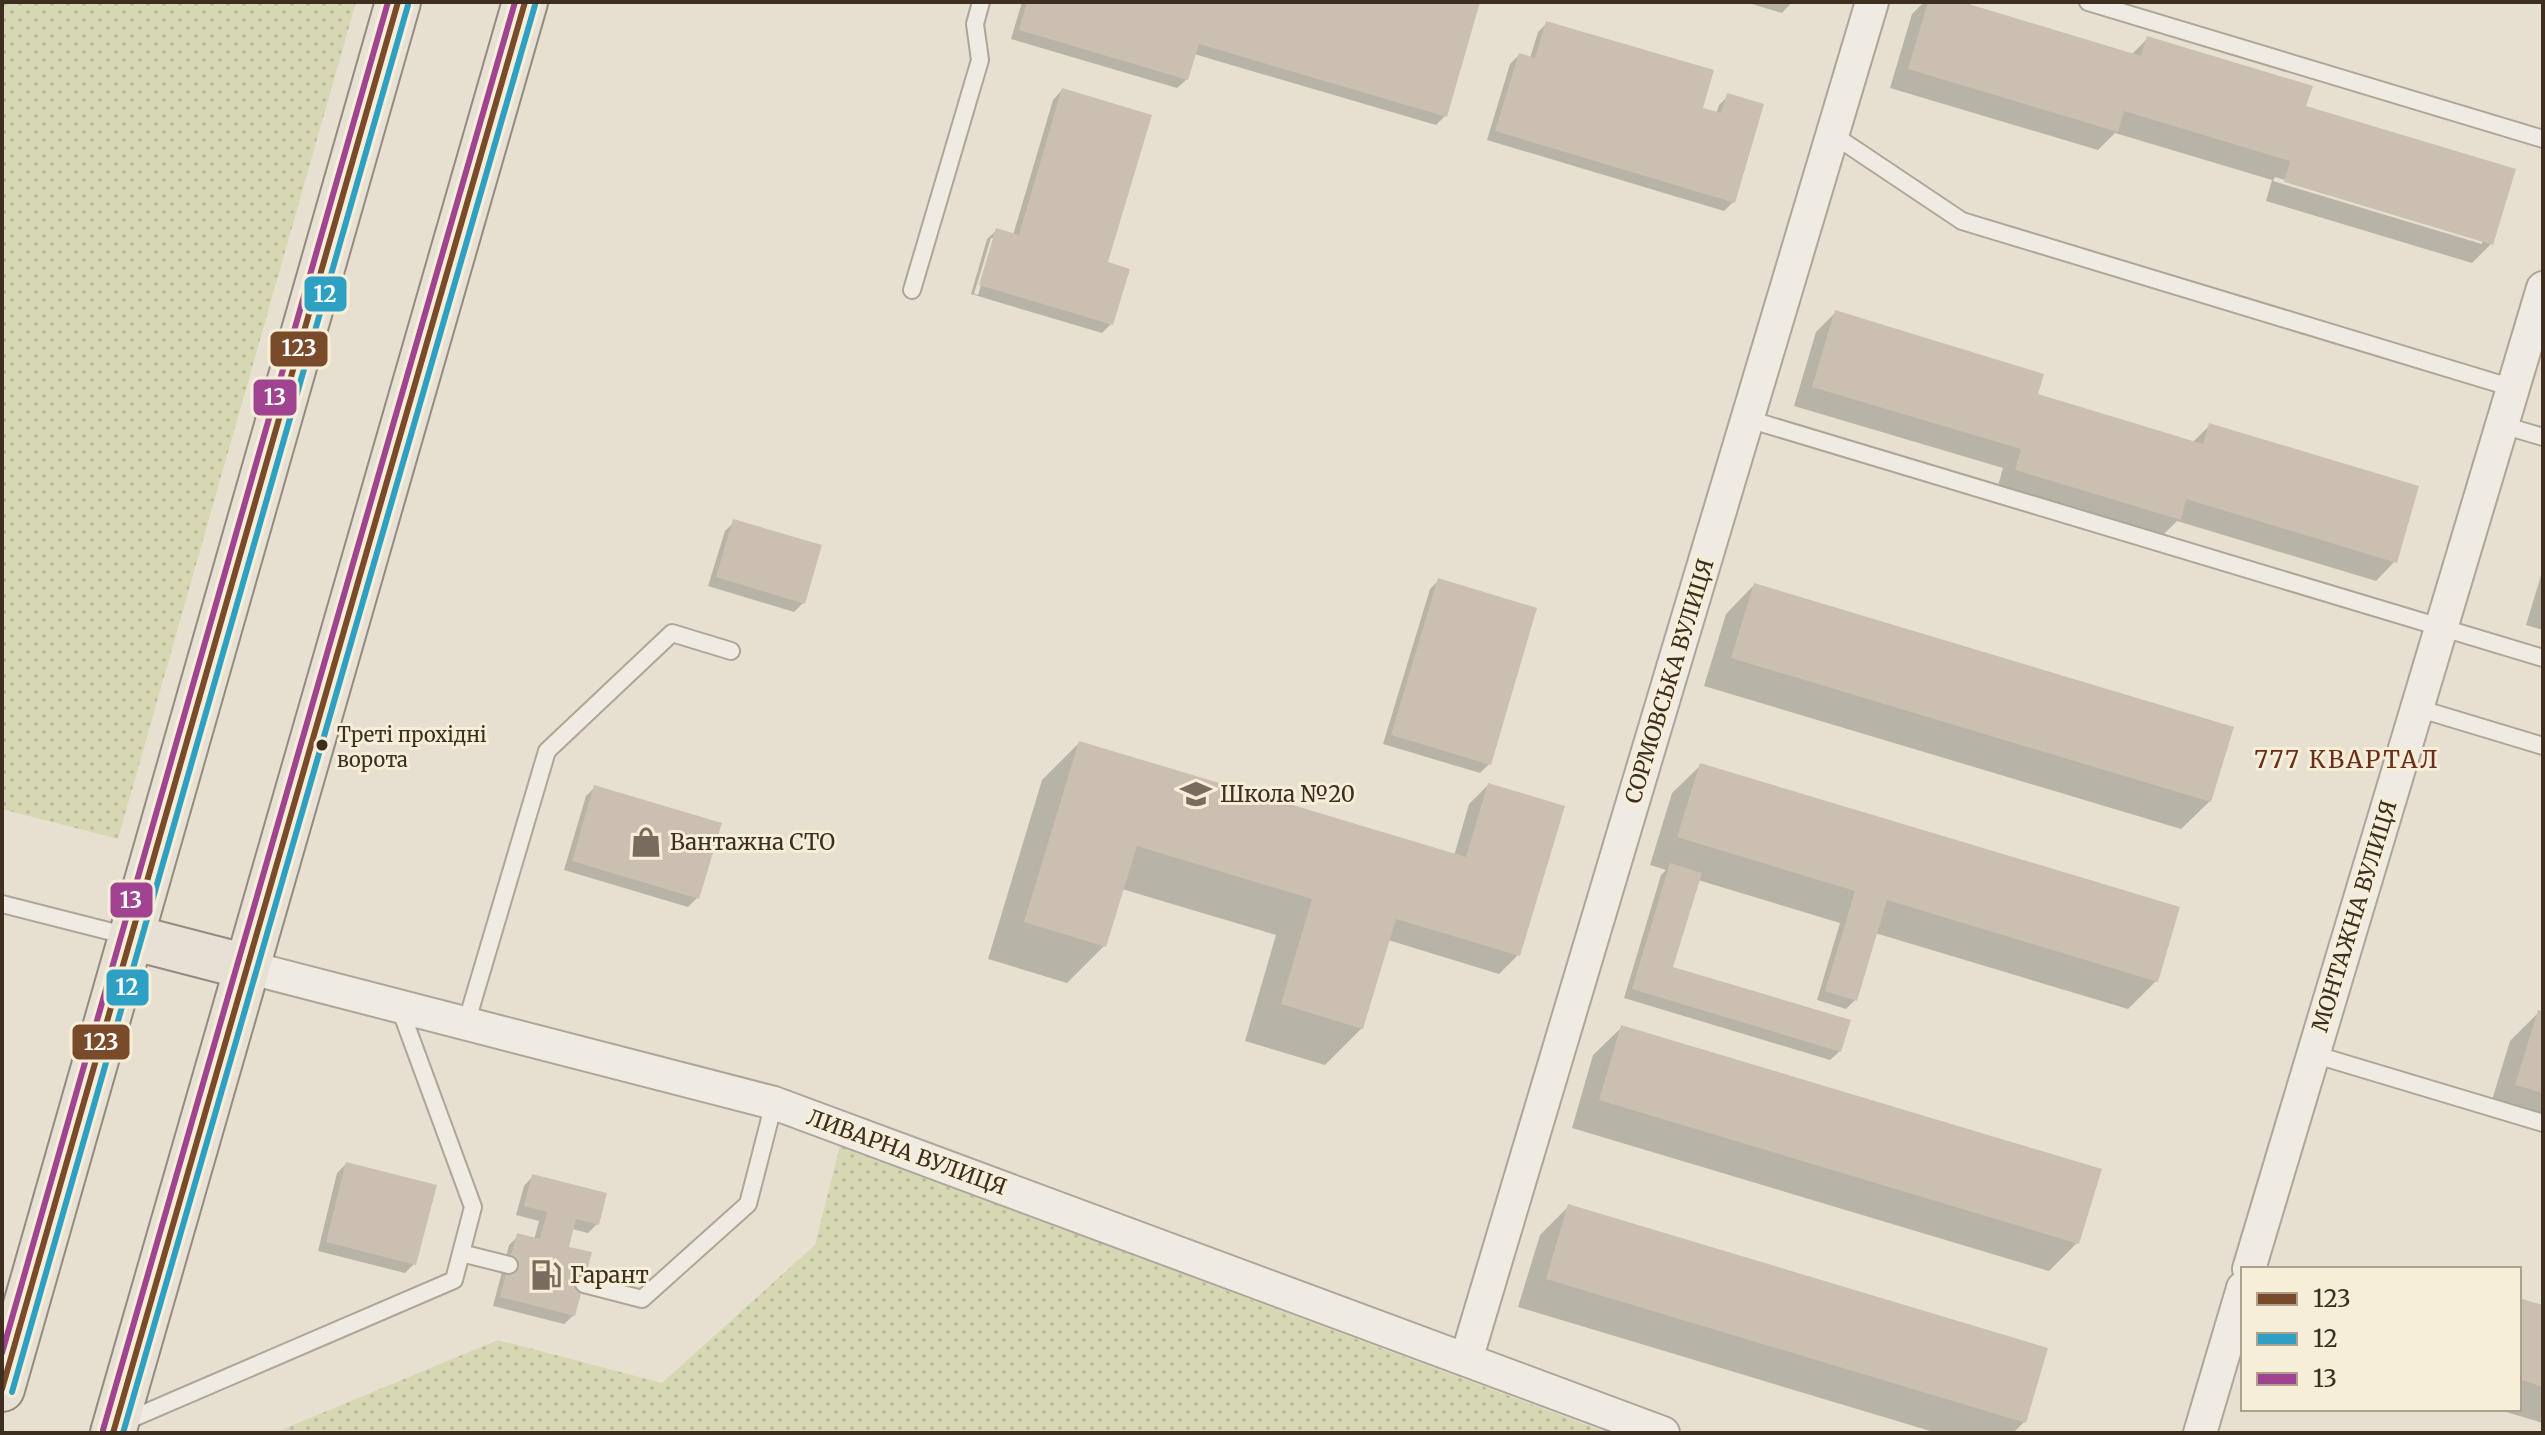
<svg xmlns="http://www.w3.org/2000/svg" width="2545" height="1435" font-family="Merriweather,serif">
<defs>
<pattern id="grass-dots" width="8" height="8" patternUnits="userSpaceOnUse" patternTransform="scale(2)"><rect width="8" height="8" fill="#d6d7b3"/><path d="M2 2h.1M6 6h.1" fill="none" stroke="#b9b99a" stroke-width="1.8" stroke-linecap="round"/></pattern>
</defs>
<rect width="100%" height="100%" fill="#e7e0d1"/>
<path fill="url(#grass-dots)" d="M2,2H356L118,839L2,809Z
M840,1146L1608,1433H274L498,1340L662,1383L815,1245Z"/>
<path fill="#0003" fill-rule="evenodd" d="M1022,2H1478L1445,116L1436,125L1194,54L1187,79L1177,88L1011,39Z
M1745,2H1792L1782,13Z
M1924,2H1955L2131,55L2148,38L2491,244L2472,263L2266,201L2272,180L2115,133L2098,150L1890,88L1912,14ZM2275,177L2482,240V244L2273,181Z
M1547,23L1701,109L1716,114L1719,105L1728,96L1733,202L1724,211L1487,140L1510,64L1519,55L1530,58L1538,32Z
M1062,90L1106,263L1111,324L1102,333L971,294L987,239L997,230L1013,235L1053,100ZM991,238H995L978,295L974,294Z
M1835,313L2035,395L2192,443L2210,425L2395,561L2376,581L2177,521L2160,538L1997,489L2003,468L1794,406L1816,332Z
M734,522L803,603L794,612L708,586L725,531Z
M2543,569V630L2526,625Z
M1439,580L1489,764L1480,773L1383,744L1430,589Z
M1754,585L2210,801L2181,829L1704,686L1726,614Z
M1079,743L1454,856L1469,804L1488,785L1518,955L1499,974L1388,940L1362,1028L1325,1065L1245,1041L1276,935L1122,889L1104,946L1067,983L988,959L1042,780Z
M1701,765L2156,981L2128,1009L1875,933L1855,1000L1846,1009L1817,1000L1840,923L1698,880L1671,968L1840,1051L1830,1060L1624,998L1661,875L1666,870L1650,865L1672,793Z
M595,787L697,898L688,907L564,870L586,796Z
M2539,1012L2543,1014V1130L2488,1113L2510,1041Z
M1622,1027L2077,1243L2049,1271L1572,1128L1593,1055Z
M346,1164L414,1264L405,1273L318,1251L337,1173Z
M533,1176L597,1224L588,1233L572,1229L566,1248L574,1315L564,1324L493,1306L509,1245L518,1236L534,1240L539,1221L516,1215L524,1186Z
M1569,1206L2024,1422L2013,1433H1937L1518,1307L1540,1235Z
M2519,1300L2543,1307V1423L2496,1409H2519Z"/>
<path fill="#cbbfb2" d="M1027,2H1480L1447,117L1199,44L1188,80L1019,30Z
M1928,2H1962L2141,56L2147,36L2313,86L2306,106L2516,169L2493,245L2284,182L2290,161L2124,111L2118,132L1908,69Z
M1546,21L1714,70L1703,108L1721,113L1727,93L1764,104L1735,203L1495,131L1519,53L1535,58Z
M1062,88L1152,115L1108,262L1130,269L1113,325L979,285L996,228L1019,235Z
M1835,310L2044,374L2038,394L2203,444L2209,423L2419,486L2397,563L2186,499L2181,520L2015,470L2021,449L1812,387Z
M733,519L822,545L805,604L716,577Z
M1438,578L1537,608L1491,765L1391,735Z
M1754,583L2234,727L2211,802L1731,658Z
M1079,741L1466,857L1488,783L1565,806L1520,956L1396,919L1363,1029L1281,1004L1312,899L1137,846L1106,947L1024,922Z
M1700,763L2180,907L2158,982L1887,900L1857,1001L1825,991L1855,891L1677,837Z
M594,785L722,823L699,899L572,861Z
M1670,863L1702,873L1673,967L1851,1020L1841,1052L1632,989Z
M2538,1010L2543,1011V1093L2515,1085Z
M1621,1025L2102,1169L2079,1244L1599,1100Z
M346,1162L437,1185L416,1265L326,1242Z
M532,1174L607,1193L599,1225L576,1219L569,1247L592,1252L575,1316L500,1297L517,1233L540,1239L547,1212L524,1206Z
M1568,1204L2048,1348L2026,1423L1546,1279Z
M2519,1298L2543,1305V1387L2519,1379Z"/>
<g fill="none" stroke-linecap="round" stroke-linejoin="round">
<defs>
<path id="service" d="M2088,2L2543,139
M1832,134L1962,221L2513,388
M912,290L980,60L975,24L981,2
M1748,419L2543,658
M2502,425L2543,437
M2417,708L2543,746
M2,904L128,936
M466,1024L547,751L672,633L731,651
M2313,1054L2543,1123
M461,1253L509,1265
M584,1284L642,1299L748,1204L774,1103
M124,1422L454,1280L473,1207L399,1006"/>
<path id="minor" d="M247,967L774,1103L1663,1433
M2249,1269L2543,288
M1466,1360L1872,2
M2200,1433L2243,1288"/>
<path id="primary" d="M131,937L247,967
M2,1389L398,2
M113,1433L525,2"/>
</defs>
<use href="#service" stroke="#ada599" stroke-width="20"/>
<use href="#minor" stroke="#ada599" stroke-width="36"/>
<use href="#primary" stroke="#928b80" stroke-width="48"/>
<use href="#service" stroke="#efebe3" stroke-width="16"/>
<use href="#minor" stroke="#efebe3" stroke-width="32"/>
<use href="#primary" stroke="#e6e1d4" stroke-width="44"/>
<defs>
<path id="bus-1" d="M2,1389L398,2
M113,1433L525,2"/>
<path id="bus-2" d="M12,1392L408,5
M123,1433L535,5"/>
<path id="bus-3" d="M2,1353L388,2
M103,1430L515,2"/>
</defs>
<use href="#bus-1" stroke="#f7eed8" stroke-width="12"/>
<use href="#bus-2" stroke="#f7eed8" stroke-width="12"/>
<use href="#bus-3" stroke="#f7eed8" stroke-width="12"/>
<use href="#bus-1" stroke="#7a4b2a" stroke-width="6"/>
<use href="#bus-2" stroke="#2ea0c4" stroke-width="6"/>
<use href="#bus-3" stroke="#a04491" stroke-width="6"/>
</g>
<defs>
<symbol id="school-bare" viewBox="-9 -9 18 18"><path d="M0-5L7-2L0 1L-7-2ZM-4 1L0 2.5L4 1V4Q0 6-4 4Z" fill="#786c5e" stroke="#f7eed8" stroke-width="2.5" paint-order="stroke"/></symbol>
<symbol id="shop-bare" viewBox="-9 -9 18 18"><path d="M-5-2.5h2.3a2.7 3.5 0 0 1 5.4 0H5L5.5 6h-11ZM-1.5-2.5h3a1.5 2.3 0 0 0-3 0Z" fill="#786c5e" stroke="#f7eed8" stroke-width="2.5" paint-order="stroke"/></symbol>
<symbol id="fuel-bare" viewBox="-9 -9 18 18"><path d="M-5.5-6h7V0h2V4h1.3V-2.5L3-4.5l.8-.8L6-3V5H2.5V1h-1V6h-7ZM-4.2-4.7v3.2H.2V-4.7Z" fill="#786c5e" stroke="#f7eed8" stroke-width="2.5" paint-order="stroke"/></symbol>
</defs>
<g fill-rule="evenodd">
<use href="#school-bare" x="1174" y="772" width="44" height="44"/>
<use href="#shop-bare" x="624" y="820" width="44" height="44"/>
<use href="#fuel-bare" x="524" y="1253" width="44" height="44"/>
</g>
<circle fill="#3d2e20" stroke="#f7eed8" stroke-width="3" cx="322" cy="745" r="7"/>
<g text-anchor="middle" stroke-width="6" stroke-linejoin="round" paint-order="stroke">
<g font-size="20" fill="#3d2e20" stroke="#f7eed8" text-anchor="start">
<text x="337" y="742">Треті прохідні<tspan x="337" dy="25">ворота</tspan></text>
</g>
<g font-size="22" fill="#3d2e20" stroke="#f7eed8">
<text transform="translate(1669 681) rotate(-73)" y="8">СОРМОВСЬКА ВУЛИЦЯ</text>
<text transform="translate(2354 916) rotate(-73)" y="8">МОНТАЖНА ВУЛИЦЯ</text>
<text transform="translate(907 1152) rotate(20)" y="8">ЛИВАРНА ВУЛИЦЯ</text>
</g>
<g font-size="22" fill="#3d2e20" stroke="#f7eed8" text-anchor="start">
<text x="1220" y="802">Школа №20</text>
<text x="670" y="850">Вантажна СТО</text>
<text x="570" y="1283">Гарант</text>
</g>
<g font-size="24" letter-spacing="2" fill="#6b2e1e" stroke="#f7eed8">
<text x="2347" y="768">777 КВАРТАЛ</text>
</g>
</g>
<g stroke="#f7eed8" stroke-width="3">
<rect x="303" y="275" width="45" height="38" rx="8" fill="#2ea0c4"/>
<rect x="269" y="330" width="60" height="38" rx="8" fill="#7a4b2a"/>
<rect x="252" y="378" width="46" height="39" rx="8" fill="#a04491"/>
<rect x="109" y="881" width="45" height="38" rx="8" fill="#a04491"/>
<rect x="105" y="968" width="45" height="39" rx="8" fill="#2ea0c4"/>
<rect x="71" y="1023" width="60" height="38" rx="8" fill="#7a4b2a"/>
</g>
<g font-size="22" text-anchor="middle" font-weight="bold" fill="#fff">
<text x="325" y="302">12</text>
<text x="299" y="356">123</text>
<text x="275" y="405">13</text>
<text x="131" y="908">13</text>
<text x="127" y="995">12</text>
<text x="101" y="1050">123</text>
</g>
<rect width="2545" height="1435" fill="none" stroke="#3d2e20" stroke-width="8"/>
<rect x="2241" y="1267" width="280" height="144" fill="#f7eed8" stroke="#ada18e" stroke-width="2"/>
<rect x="2257" y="1293" width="40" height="12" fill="#7a4b2a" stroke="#ada18e" stroke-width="2"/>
<text x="2313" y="1307" font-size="24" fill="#3d2e20">123</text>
<rect x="2257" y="1333" width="40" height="12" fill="#2ea0c4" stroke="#ada18e" stroke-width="2"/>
<text x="2313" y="1347" font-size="24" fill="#3d2e20">12</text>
<rect x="2257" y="1373" width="40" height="12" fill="#a04491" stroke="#ada18e" stroke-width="2"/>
<text x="2313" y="1387" font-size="24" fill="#3d2e20">13</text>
</svg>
